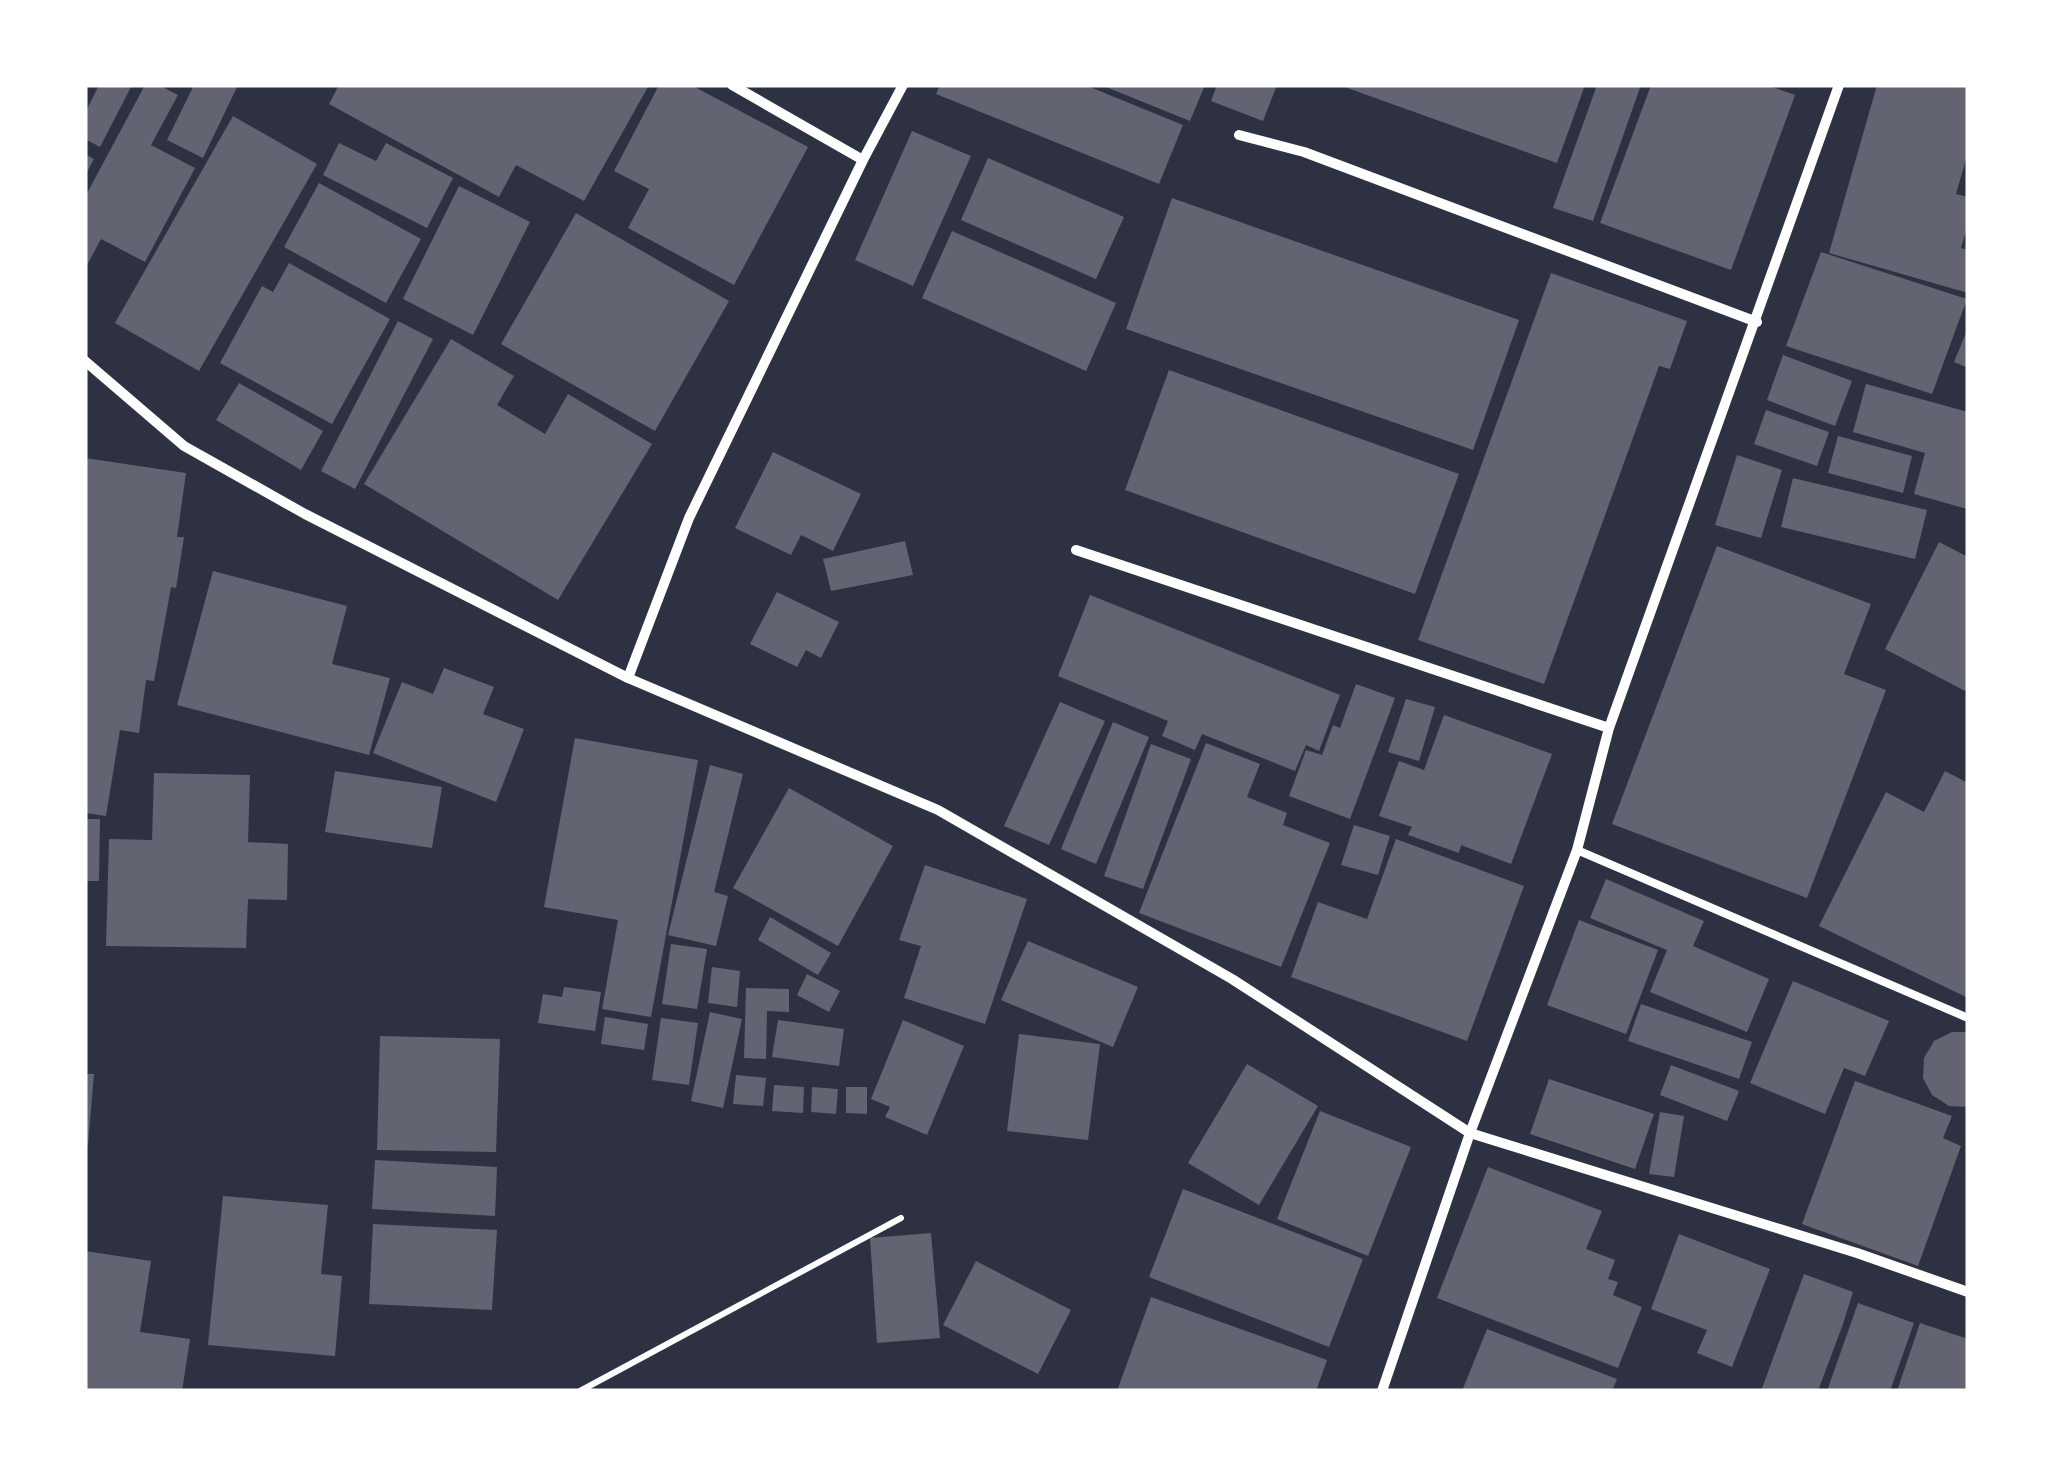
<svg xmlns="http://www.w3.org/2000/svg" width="2053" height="1476" font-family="Raleway,sans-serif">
<rect width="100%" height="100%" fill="#2d3142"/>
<path fill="#626471" d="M99,85L131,87L100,147L85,139V113Z
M145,85H159L178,95L151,145L195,168L145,262L101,239L85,269V197Z
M194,85H238L203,158L167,140Z
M339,85H649L584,201L516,165L499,197L329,104Z
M659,85H691L808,147L734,285L628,228L649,189L614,171Z
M940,85H1085L1183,125L1159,184L936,94Z
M1101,85H1205L1190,121Z
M1217,85H1277L1263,121L1211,101Z
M1339,85H1585L1557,163Z
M1597,85H1641L1593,221L1553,208Z
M1651,85H1767L1795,95L1731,270L1600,223Z
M1877,85L1968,87V152L1956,194L1968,197V224L1961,248L1968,250V293L1829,253Z
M233,116L317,164L199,371L115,323Z
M912,131L971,156L913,286L855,260Z
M339,143L376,161L386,143L453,178L427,228L323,175Z
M85,154L94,159L85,176Z
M988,158L1124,217L1096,279L961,220Z
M319,183L421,239L386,303L284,247Z
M459,186L530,222L473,335L403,299Z
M1172,198L1519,320L1473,450L1126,329Z
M576,213L729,301L655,431L501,344Z
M952,231L1116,303L1086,371L922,298Z
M1821,252L1967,299L1932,394L1786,346Z
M289,263L390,319L332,424L220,363L262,286L273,292Z
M1551,273L1687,321L1670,369L1659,366L1544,684L1418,640Z
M398,321L433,339L355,489L321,471Z
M1968,328V368L1954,362Z
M451,339L514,376L497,405L545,434L568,394L652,444L558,600L364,484Z
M1783,355L1852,381L1835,426L1767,400Z
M1169,370L1459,474L1415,594L1125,490Z
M239,383L323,431L301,470L216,420Z
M1866,384L1968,412L1967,509L1914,494L1925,453L1853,432Z
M1766,410L1829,432L1817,466L1754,444Z
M1838,436L1912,456L1903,493L1828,473Z
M773,452L861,494L833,551L801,535L791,555L735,528Z
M1737,455L1782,470L1761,538L1715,525Z
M85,458L186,473L177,537H184L176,588L171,587L154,681L146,680L139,733L120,730L106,816L85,813Z
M1793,478L1927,510L1915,559L1781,527Z
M905,541L913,575L831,591L823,559Z
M1939,542L1968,557V686L1965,691L1885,649Z
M1717,546L1871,604L1844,674L1886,690L1807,898L1612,824Z
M213,571L347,606L332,664L390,678L369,755L177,705Z
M777,592L839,622L821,658L806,650L797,667L750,644Z
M1090,595L1340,695L1319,751L1306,745L1295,771L1202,734L1195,750L1162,736L1168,721L1058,676Z
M444,668L494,687L483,714L524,729L496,802L373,753L402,682L433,694Z
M1356,684L1395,698L1350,819L1289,796L1306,750L1322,755L1333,725L1340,728Z
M1406,699L1435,707L1419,761L1388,752Z
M1060,702L1105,721L1049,845L1004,826Z
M1444,715L1552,754L1511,864L1461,845L1459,853L1408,835L1412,827L1379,816L1399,761L1424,770Z
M1113,722L1149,737L1096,864L1061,849Z
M575,738L698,760L651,1017L602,1009L618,920L544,907Z
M1206,743L1260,764L1247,797L1287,813L1283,825L1330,843L1281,967L1139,913Z
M1151,744L1191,759L1143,889L1104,876Z
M710,765L743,774L714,892L728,896L716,946L668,935Z
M335,771L442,787L432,848L325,832Z
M1945,771L1968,783V998L1819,926L1886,792L1924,812Z
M154,773L250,775L248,842L288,844L287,900L248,899L246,948L106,946L109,839L152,840Z
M789,788L893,846L838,946L733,888Z
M85,819H100L99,881H85Z
M1354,825L1390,836L1378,875L1341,865Z
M1396,839L1524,886L1467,1041L1291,977L1318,902L1367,919Z
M925,865L1027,899L985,1024L904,998L921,946L899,940Z
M1606,879L1704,921L1693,946L1769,979L1747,1032L1650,992L1667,950L1590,918Z
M770,917L831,953L818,975L758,940Z
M1579,920L1658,950L1626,1034L1547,1005Z
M1028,941L1138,987L1113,1047L1001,1000Z
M671,944L707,949L697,1009L662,1004Z
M712,967L740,971L737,1007L708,1003Z
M807,974L840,991L829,1012L797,995Z
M1793,981L1889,1021L1865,1076L1844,1068L1825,1114L1750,1083Z
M564,987L601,992L595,1031L538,1023L543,994L562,997Z
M746,988L789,989V1012L767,1011L766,1059L744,1058Z
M1641,1004L1752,1042L1739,1079L1628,1041Z
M710,1012L742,1019L723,1108L691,1101Z
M605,1017L648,1024L644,1050L601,1044Z
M661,1018L698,1023L689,1085L652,1080Z
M778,1020L844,1029L839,1066L772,1057Z
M903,1020L964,1046L927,1135L885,1117L890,1107L871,1099Z
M1952,1032H1968V1107L1949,1106L1932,1095L1923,1078L1924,1058L1934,1041Z
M1019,1034L1100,1044L1088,1140L1007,1131Z
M380,1036L500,1039L496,1152L377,1150Z
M1247,1064L1318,1106L1259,1205L1188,1163Z
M1671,1065L1739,1091L1727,1121L1660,1095Z
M85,1074H94L88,1145H85Z
M736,1075L766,1078L763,1106L733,1104Z
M1549,1079L1654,1114L1635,1169L1530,1134Z
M1855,1081L1952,1116L1943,1138L1961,1146L1918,1266L1802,1224Z
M774,1085L804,1087L803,1113L772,1111Z
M812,1087L838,1089L836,1114L811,1112Z
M846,1087H867V1114L846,1113Z
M1320,1111L1411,1147L1368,1256L1277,1219Z
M1660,1112L1684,1116L1674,1177L1649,1174Z
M375,1160L497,1167L495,1216L372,1209Z
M1488,1167L1602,1211L1586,1249L1615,1260L1608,1279L1618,1282L1613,1295L1642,1307L1618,1368L1437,1298Z
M1183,1189L1363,1259L1329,1347L1149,1277Z
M223,1196L328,1205L321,1274L342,1276L335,1356L208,1345Z
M373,1224L497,1230L492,1310L369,1304Z
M931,1233L940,1338L877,1343L870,1238Z
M1679,1234L1770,1269L1732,1367L1697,1353L1707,1330L1651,1309Z
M85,1251L151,1261L140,1332L190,1339L182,1391H85Z
M976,1261L1071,1310L1038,1374L943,1325Z
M1804,1274L1853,1292L1843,1324L1818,1391H1761Z
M1151,1297L1327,1360L1316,1391H1117Z
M1858,1303L1914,1323L1890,1391H1827Z
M1920,1323L1968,1339V1391H1897Z
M1487,1329L1617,1379L1612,1391H1462Z"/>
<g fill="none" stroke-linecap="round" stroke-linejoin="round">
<path stroke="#fff" stroke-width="6" d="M580,1391L901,1218"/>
<path stroke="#fff" stroke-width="8" d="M1577,850L1968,1018"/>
<path stroke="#fff" stroke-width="10" d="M732,85L863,160
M1239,135L1304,152L1757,322
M85,361L184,446L305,514L628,678L938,810L1232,979L1470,1133L1857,1253L1968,1292
M1076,550L1609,728
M628,678L689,518L863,160L903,85
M1382,1391L1470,1133L1577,850L1609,728L1839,85"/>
</g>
<rect width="2053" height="1476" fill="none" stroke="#ffffff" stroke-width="175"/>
</svg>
